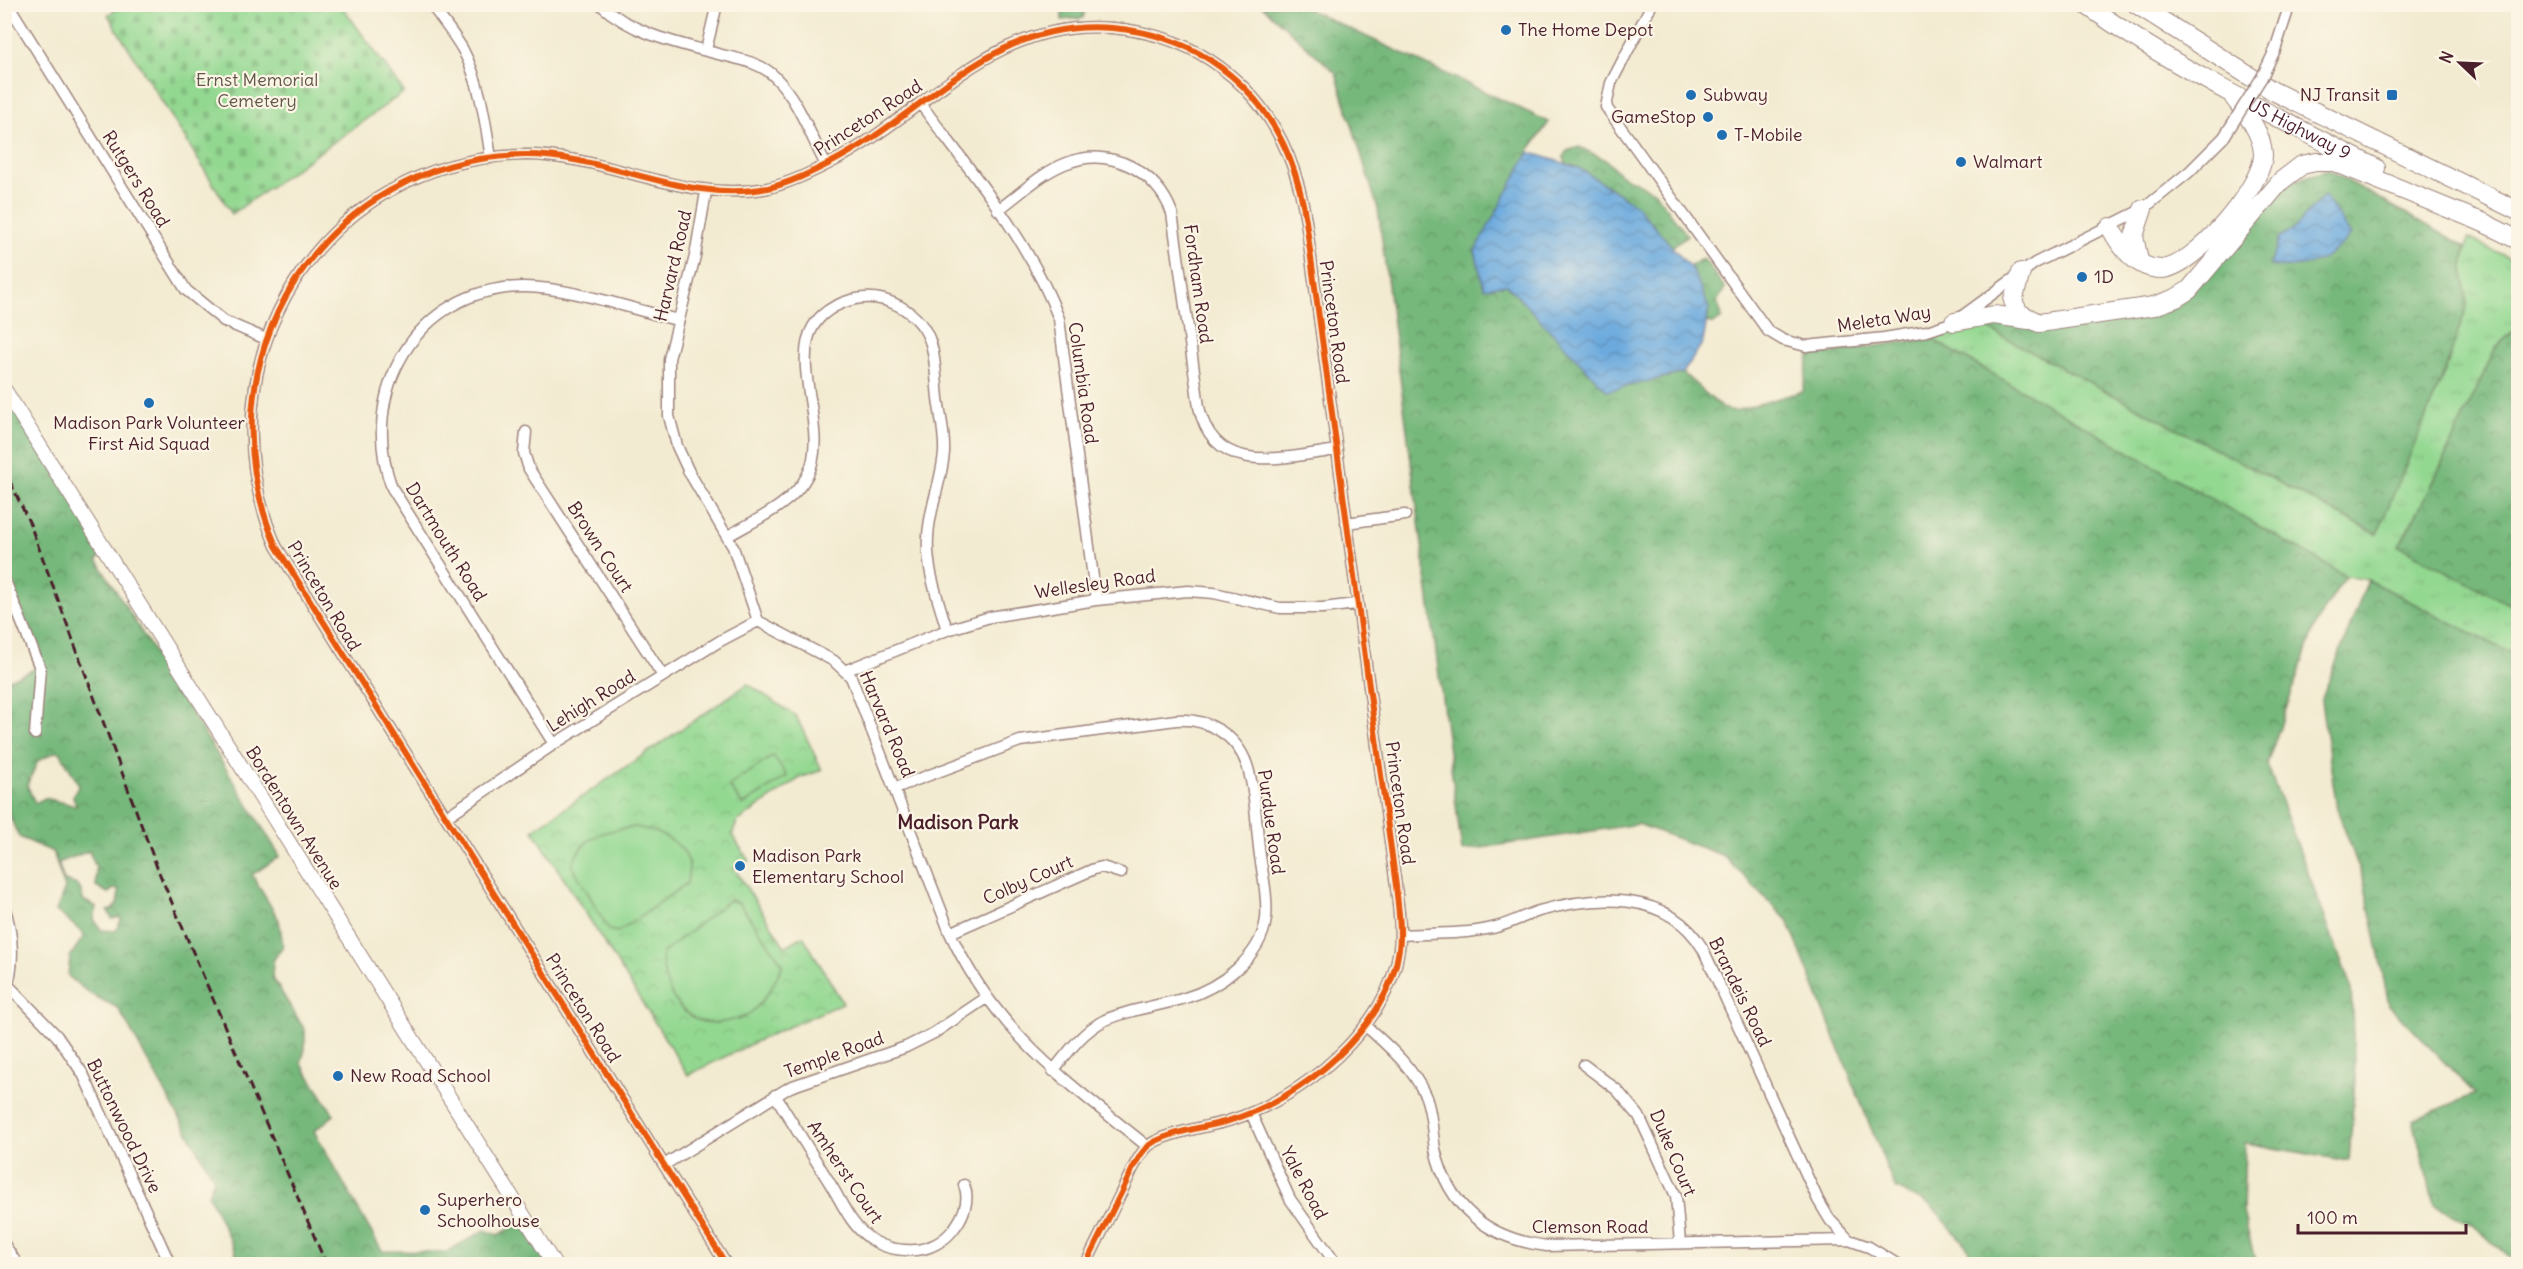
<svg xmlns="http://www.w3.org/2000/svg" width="2523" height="1269" font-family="Delius,sans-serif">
<defs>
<pattern id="grass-tufts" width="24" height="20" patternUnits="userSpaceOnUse" patternTransform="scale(1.5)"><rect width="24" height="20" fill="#93d891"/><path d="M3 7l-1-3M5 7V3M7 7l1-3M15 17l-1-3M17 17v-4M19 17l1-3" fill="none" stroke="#80b97d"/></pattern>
<pattern id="forest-crowns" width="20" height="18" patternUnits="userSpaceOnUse" patternTransform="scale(1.5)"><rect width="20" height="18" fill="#76b87b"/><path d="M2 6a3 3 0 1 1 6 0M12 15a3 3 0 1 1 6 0" fill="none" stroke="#639565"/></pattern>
<pattern id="cemetery-stones" width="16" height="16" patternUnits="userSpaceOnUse" patternTransform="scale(1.5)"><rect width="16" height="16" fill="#93d891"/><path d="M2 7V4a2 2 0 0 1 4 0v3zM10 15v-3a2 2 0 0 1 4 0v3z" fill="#80b97d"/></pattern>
<pattern id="park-crowns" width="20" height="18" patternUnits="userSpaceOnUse" patternTransform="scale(1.5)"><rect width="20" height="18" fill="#93d891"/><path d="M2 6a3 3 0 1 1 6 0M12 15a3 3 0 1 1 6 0" fill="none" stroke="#80b97d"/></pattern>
<pattern id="water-waves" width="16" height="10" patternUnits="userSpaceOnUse" patternTransform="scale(1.5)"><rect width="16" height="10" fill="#6caade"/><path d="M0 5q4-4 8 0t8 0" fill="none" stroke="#5b8ab4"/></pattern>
</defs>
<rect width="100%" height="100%" fill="#fcf5e5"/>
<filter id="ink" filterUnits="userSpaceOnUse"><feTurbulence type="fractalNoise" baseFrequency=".0167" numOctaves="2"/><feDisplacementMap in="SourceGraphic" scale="12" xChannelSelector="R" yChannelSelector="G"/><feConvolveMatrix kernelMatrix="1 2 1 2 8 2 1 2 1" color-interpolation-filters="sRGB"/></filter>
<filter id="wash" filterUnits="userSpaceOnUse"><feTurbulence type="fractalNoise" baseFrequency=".008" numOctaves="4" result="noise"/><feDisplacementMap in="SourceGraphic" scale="24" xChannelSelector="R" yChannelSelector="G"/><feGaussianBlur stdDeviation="1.35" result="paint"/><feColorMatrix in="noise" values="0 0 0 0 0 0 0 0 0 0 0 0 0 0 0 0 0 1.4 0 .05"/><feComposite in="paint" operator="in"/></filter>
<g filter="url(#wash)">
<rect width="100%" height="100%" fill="#f3ebd1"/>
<path fill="url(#grass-tufts)" stroke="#6e7c5e" stroke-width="1.5" d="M2468,238L2518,262V327L2496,347L2431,487L2399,546L2518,609V657L2368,580L2346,576L1930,338L1977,323L2376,534L2445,371L2467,306L2463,268Z"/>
<path fill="url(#forest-crowns)" stroke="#606c53" stroke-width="1.5" fill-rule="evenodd" d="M1062,5H1086L1083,18L1062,20Z
M1261,5H1299L1549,122L1528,152L1507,285L1607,390L1683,373L1722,408L1735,411L1803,391L1809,356L1930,338L2346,576L2316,623L2267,764L2351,987L2355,1080L2349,1161L2245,1143L2243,1212L2255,1261L2315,1264H1972L1968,1248L1931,1205L1895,1188L1788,921L1724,856L1638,824L1462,851L1378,209L1336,73Z
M1579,147L1606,160L1621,175L1654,191L1687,235L1672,247L1636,205L1579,168L1567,164L1563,157L1567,151Z
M2328,170L2466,247L2463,268L2467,306L2445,371L2377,534L1977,323L1995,317L2062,330L2176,308L2289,182Z
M1703,258L1725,288L1717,302L1722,318L1713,324L1707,322L1709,308L1689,267Z
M2518,327V609L2399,546L2431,487L2496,347Z
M4,389L106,552L97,560L280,856L252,875L279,920L283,946L273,961L272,977L305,1030V1049L301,1063L334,1115L314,1131L382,1251L446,1252L485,1230L498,1235L526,1221L554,1264H241L208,1194L214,1179L118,1008L89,993L68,976L70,957L84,936L81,931L56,911L65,888L53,852L19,837C9,817 0,793 8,771L4,765L5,681L40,667L5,578ZM55,752H60L79,785L73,796L76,806L45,798L35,803L27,785L38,761ZM89,851L96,868V886L108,893L114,889L119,890C118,899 119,908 108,911L112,919L120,917L121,920L116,931L101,930L94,919L96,907L83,900C81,886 78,884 64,881L58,863Z
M2368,580L2518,657V1264H2511L2510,1258L2473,1225L2434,1205L2413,1120L2475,1094L2389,1005L2364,882L2337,809L2321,701Z"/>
<path fill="url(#cemetery-stones)" stroke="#6e7c5e" stroke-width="1.5" d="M123,4L341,5L404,92L232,214L108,15Z"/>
<path fill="url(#park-crowns)" stroke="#6e7c5e" stroke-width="1.5" d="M748,684L796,716L822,770L800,778L737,822L732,835L749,861L734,868L785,947L803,936L843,1003L763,1038L688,1075L533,830Z"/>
<path fill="#93d891" stroke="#6e7c5e" stroke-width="1.5" d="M773,756L787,776L743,805L729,786Z
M636,827C656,831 684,841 689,864C690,869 687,877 687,883L618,932L609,930L572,865C584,834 605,830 636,827Z
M729,900L739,903L783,964C774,984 765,1003 746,1016C741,1019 734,1020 728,1021C685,1032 662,991 662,954Z"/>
<path fill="url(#water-waves)" stroke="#5b6484" stroke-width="1.5" d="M1529,152L1579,168L1636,205L1693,271L1709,308L1703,342L1683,373L1607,391L1507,285L1484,288L1475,251Z
M2325,196L2351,235C2326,261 2308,271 2270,266L2279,238C2297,230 2309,209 2325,196Z"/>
</g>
<g filter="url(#ink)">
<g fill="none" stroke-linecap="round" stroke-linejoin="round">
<defs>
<path id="minor" d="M8,4L186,290L224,321L266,339
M431,4C441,19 454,34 463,50C481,84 485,121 491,158
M600,4C632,34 677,43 718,54C738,59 761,62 776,78C799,101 811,137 826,165
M1652,4L1611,83L1606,107L1768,331L1783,340L1806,346L1884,338L1927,331L1954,322L2035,263L2143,209L2189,172L2224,137
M706,50L717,4
M2275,50L2290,4
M920,103C970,171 1029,239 1059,319L1096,600
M706,192L695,256L669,359V416L677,446L689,472L733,547L758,621L834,661L851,677L950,933C996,1033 1064,1079 1147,1146
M998,210C1020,194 1042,172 1067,163C1110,146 1157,171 1172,213L1199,407C1214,478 1285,457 1337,450
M526,432L524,453L529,469L663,676
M1346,523L1405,515
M728,536C755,520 792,505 807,476C837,422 762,326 851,300C884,291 921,311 931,344C936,361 936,380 938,398C940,415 945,434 944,452C942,481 929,508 928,537C926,569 938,599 947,630
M4,578L40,668L35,734
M847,670L947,630L990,617L1096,600L1188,591L1214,593L1280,608H1323L1356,604
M554,744L392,488C357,394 416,288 522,287C566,286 634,310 678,320
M895,788L1020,741L1176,720C1207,718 1236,734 1247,765C1256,793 1256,827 1260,856C1263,876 1268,898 1266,919C1261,958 1219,988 1185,998C1159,1006 1130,1009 1105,1020C1083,1031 1068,1052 1053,1071
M446,817L554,744L720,641L758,621
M4,906C13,933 16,968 4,994
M950,933L1094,869L1102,867L1121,873
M1400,935C1430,933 1462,935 1492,928C1508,925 1523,916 1539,911C1596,895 1668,890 1703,949L1818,1200L1830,1220L1849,1240
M8,985L57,1036L83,1074L170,1264
M1366,1026C1389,1047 1411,1065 1425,1095C1432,1111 1432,1132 1435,1149C1448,1208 1489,1239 1547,1246L1849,1240L1869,1247L1897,1264
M1584,1065L1617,1090L1639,1116L1676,1196L1680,1243
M775,1095C794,1125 812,1155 831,1185C842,1203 851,1225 868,1237C882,1248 898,1251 916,1250C929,1249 943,1242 952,1231C962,1219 971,1201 964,1185
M1251,1113L1290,1199L1336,1264
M664,1165L790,1087L906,1047L934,1033L986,998
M4,1244L17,1264
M726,1264L276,546C196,361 322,157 526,155C610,155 681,204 768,188C790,183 810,173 830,163C926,114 993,17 1112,28C1147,31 1181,41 1210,60C1267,97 1296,155 1306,221L1396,886C1398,906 1402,929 1399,949C1389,1028 1301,1100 1228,1121C1208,1127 1160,1133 1146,1148C1134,1161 1128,1180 1120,1195C1109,1218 1097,1241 1086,1264"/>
<path id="tertiary" d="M4,389L554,1264"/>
<g id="trunk">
<path id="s1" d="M2085,4C2176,69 2276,117 2376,168"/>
<path d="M2136,4L2273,91L2518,211"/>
<path d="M2478,220L2518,240"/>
<path d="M2110,227C2120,246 2137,269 2161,269C2193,269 2264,185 2263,154C2262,132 2246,114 2234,98"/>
<path d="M2139,261L2134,236L2143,209"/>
<path d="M2021,272L2013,301L2019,313L2039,323L2154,306L2176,298L2189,290L2281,181L2302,165L2316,162H2334L2489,225"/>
<path d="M1954,322L1994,315L2029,320"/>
</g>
</defs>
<use href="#minor" stroke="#9e857e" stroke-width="13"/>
<use href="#tertiary" stroke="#9e857e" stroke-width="16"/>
<use href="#trunk" stroke="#9e857e" stroke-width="20"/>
<use href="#minor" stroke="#fff" stroke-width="10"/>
<use href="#tertiary" stroke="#fff" stroke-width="14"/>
<use href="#trunk" stroke="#fff" stroke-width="18"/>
<path stroke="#4a1f2b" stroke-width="3" stroke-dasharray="9 4.5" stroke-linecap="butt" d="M4,469L30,524L158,870L326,1264"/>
<defs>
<path id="minor-bridge" d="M2224,137L2262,77L2275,50"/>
</defs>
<use href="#minor-bridge" stroke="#9e857e" stroke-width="13" stroke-linecap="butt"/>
<use href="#minor-bridge" stroke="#fff" stroke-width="10"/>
<defs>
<path id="cycleway" d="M726,1264L276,546C196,361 322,157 526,155C610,155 681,204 768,188C790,183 810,173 830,163C926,114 993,17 1112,28C1147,31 1181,41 1210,60C1267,97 1296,155 1306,221L1396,886C1398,906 1402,929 1399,949C1389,1028 1301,1100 1228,1121C1208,1127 1160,1133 1146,1148C1134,1161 1128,1180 1120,1195C1109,1218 1097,1241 1086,1264"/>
</defs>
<use href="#cycleway" stroke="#fcf5e5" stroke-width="10"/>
<use href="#cycleway" stroke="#e8590c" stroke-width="6"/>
</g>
</g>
<g fill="#1f6fb2" stroke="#fcf5e5" stroke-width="2">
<circle cx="1506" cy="30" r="6"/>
<circle cx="1691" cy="95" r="6"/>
<rect x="2386" y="89" width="12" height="12" rx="3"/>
<circle cx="1708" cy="117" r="6"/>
<circle cx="1722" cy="135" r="6"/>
<circle cx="1961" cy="162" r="6"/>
<circle cx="2082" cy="277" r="6"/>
<circle cx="149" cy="403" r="6"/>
<circle cx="740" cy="866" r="6"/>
<circle cx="338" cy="1076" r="6"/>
<circle cx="425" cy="1210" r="6"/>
</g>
<g text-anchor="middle" stroke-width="4.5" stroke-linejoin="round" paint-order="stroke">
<g font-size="18" fill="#4a1f2b" stroke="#fcf5e5" text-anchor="start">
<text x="1518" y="36">The Home Depot</text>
<text x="1703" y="101">Subway</text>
<text x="2380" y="101" text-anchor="end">NJ Transit</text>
<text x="1696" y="123" text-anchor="end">GameStop</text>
<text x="1734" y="141">T-Mobile</text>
<text x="1973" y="168">Walmart</text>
<text x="2094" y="283">1D</text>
<text x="149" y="429" text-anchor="middle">Madison Park Volunteer<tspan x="149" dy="21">First Aid Squad</tspan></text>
<text x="752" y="862">Madison Park<tspan x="752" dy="21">Elementary School</tspan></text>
<text x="350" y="1082">New Road School</text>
<text x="437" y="1206">Superhero<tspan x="437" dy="21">Schoolhouse</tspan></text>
</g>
<g font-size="18" fill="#60564a" stroke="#fcf5e5">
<text x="257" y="86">Ernst Memorial<tspan x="257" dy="21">Cemetery</tspan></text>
</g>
<g font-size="18" fill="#4a1f2b" stroke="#fcf5e5">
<text transform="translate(868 118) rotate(-33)" y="6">Princeton Road</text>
<text dy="6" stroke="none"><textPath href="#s1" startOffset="248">US Highway 9</textPath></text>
<text transform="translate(136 179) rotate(58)" y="6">Rutgers Road</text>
<text transform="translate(673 266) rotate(-77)" y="6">Harvard Road</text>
<text transform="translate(1198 284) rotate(82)" y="6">Fordham Road</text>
<text transform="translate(1884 319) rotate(-9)" y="6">Meleta Way</text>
<text transform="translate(1334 322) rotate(82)" y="6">Princeton Road</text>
<text transform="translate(1083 383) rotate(82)" y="6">Columbia Road</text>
<text transform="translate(446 542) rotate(58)" y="6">Dartmouth Road</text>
<text transform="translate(600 547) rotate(57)" y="6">Brown Court</text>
<text transform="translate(1095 584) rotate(-8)" y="6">Wellesley Road</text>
<text transform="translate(324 596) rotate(59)" y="6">Princeton Road</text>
<text transform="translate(591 701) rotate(-32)" y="6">Lehigh Road</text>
<text transform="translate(887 724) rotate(67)" y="6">Harvard Road</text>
<text transform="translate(1400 803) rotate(82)" y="6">Princeton Road</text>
<text transform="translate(294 818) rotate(58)" y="6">Bordentown Avenue</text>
<text transform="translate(1271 822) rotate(82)" y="6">Purdue Road</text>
<text transform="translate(1028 880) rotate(-24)" y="6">Colby Court</text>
<text transform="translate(1740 992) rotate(64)" y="6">Brandeis Road</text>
<text transform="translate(583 1008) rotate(58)" y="6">Princeton Road</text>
<text transform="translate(834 1055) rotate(-20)" y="6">Temple Road</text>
<text transform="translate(124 1126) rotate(64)" y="6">Buttonwood Drive</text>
<text transform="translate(1673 1153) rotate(67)" y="6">Duke Court</text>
<text transform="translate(845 1172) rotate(56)" y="6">Amherst Court</text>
<text transform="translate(1304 1183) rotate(62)" y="6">Yale Road</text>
<text x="1590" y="1233">Clemson Road</text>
</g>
<g font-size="20" font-weight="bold" fill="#4a1f2b" stroke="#fcf5e5">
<text x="958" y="829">Madison Park</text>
</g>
</g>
<rect width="2523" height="1269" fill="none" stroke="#fcf5e5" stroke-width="24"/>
<g transform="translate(2460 63) rotate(293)" stroke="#fcf5e5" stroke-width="4.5" paint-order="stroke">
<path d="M0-4.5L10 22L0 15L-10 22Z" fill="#4a1f2b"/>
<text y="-9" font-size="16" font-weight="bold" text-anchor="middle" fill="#4a1f2b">N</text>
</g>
<path d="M2298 1224v9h168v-9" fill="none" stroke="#4a1f2b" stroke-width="3"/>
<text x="2307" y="1224" font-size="18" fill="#4a1f2b" stroke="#fcf5e5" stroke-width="4.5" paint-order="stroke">100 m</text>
</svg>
